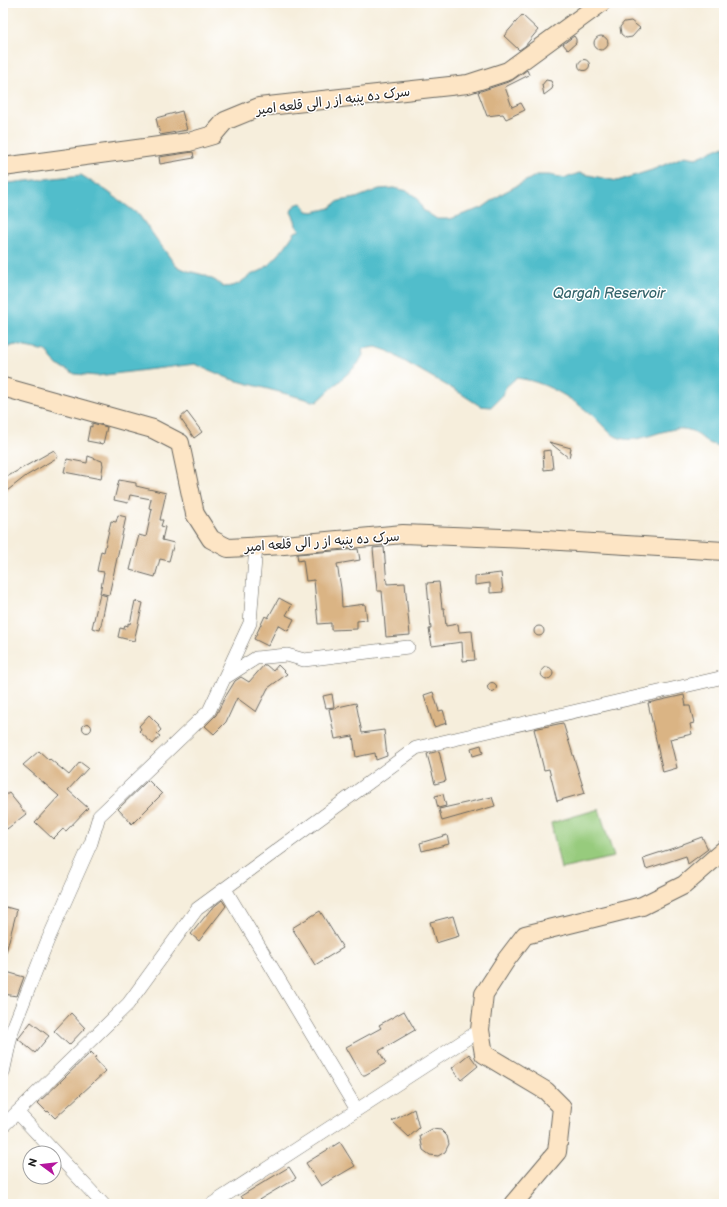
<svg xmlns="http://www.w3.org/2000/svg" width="727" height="1207" font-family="'Balsamiq Sans','Playpen Sans Arabic',sans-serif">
<rect width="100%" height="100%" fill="#fff"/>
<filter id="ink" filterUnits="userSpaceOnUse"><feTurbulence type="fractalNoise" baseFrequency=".025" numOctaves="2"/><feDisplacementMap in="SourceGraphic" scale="8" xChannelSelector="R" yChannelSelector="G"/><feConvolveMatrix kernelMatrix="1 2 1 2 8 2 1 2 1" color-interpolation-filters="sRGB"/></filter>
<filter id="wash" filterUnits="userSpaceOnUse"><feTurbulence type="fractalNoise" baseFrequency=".012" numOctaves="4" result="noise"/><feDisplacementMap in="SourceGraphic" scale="16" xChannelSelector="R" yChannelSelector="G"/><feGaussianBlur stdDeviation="0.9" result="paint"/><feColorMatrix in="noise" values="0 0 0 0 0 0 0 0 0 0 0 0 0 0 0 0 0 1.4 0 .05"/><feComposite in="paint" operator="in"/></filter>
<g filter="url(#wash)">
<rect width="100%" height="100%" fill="#f6eedc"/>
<path fill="#97cb7d" stroke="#5a744c" d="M599,809L614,857L561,869L551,823Z"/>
<path fill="#51bdcb" stroke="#366c74" d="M724,146V447C719,446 713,445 709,443C699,437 696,430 683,429C662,427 638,446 617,437C608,433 600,422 592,415C570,397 544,381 516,378L506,387L501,397L491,407L480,406L460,393L402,360L388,351L376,347L362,349L363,355L358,364L317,402L230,379L195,364L97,376L75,374L57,365L46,351L15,345L3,349V185L8,183L81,175L107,191L139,215L176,266L188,271L204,275L216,281L223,287C240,286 238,283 251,275C254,273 259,272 262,270C276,260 286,246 295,232L300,230L296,226L295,220L291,212C293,206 295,204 302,203L307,211L313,212L330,208L339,201L356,198L379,189L394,188L408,191L417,198L423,210L437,219H449L482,208L503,193L537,175H549L566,178L579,173L617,181L652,170L685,156L696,158Z"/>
<g id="blocks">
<path fill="#dab484" d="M522,15L538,30L525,46L519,50L504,36Z
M631,21L640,28L632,37L626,38L621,34L620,27L624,22Z
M574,36L576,39V43L568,50L563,44Z
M594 43a7 7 0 1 1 14 0a7 7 0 1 1-14 0Z
M578.5 65a5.5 5.5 0 1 1 11 0a5.5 5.5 0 1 1-11 0Z
M527,70L529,75L505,87L512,107L521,103L525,110L506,119L503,114L487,116L478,92L511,81Z
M546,80L551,81L553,86L552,89L544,95L542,85Z
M182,111L187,130L160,135L156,118Z
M193,152L194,158L160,164L159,157Z
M187,412L202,432L194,438L180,418Z
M92,423L107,427L103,444L87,441L90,426L92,427Z
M549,442L571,448L569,458Z
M54,450L58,457L26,476L3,494V479Z
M551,450L553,469L544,470L543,451Z
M88,456L102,461L103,465L101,479L64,472L67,459L87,463Z
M119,480L136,483V486L166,493L160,520H163L161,526L165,527L162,540L174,543L169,561L160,559L155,577L130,570L139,535L146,537L152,509L149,508L151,499L130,495L128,503L114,500Z
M118,515L126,517L109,595L100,593L104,572L97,571L101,551L104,552L111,521L116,522Z
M384,547L387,584L405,583L410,635L386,637L382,591H377L373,548Z
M358,549L360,560L337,564L341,588L342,607L365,604L367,620L357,621V629L331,630V623L318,624L314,580L306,581L303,560L298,561L297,554Z
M501,573L503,592L490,593V583L475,585V576Z
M439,582L442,608H444L446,626L458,624L459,632L472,631L475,660L463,661L462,642L432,646L429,629H431L427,583Z
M100,594L107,596L100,630L92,628Z
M279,598L292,605L286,615L294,619L288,631L278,625L268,646L254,639L265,616L268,618Z
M135,601L143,603L134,641L118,637L120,628L124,629L125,625L128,626V623L130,624Z
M534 631a5 5 0 1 1 10 0a5 5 0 1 1-10 0Z
M264,665H266L273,671L278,665L287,674L268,688L256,712L237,698L226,722L214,734L205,726L216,715L224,699L235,681L241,677L249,682Z
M541 673a6 6 0 1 1 12 0a6 6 0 1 1-12 0Z
M487.5 687a4.5 4.5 0 1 1 9 0a4.5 4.5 0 1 1-9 0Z
M433,692L439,711L443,710L447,723L434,727L424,695Z
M332,694L334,707L326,708L323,696Z
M684,695L686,706H690L694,723L690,724L692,734L670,739L677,768L663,772L648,703Z
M356,703L362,733L384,730L387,756L376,760L375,753L356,757L353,736L335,739L329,709Z
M149,715L159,725L158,726L161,730L157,734L160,736L153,744L139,731L141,729L139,726Z
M563,723L585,793L557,801L549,769L544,770L534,729Z
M82.5 728a4.5 4.5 0 1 1 9 0a4.5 4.5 0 1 1-9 0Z
M481,745L483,753L473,756L471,748Z
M39,751L49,760L50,759L69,775L80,762L88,768L68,790L88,808L66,831L63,829L53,839L35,822L59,796L23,765Z
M439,751L446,781L435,784L427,754Z
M148,780L162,794L132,824L118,809Z
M9,793L26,814L7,829L3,823V797Z
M443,794L446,806L438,808L435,796Z
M492,797L495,806L442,821L439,809Z
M447,835L449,844L422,851L420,843Z
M702,837L708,849L688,864L686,856L646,869L643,858L683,845V844Z
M222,900L226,906L199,941L191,934L211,909Z
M6,907L17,910L6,952H3V917Z
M320,911L343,948L315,965L292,928Z
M453,916L459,936L436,943L430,922Z
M3,971L24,977L17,996L3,994Z
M404,1011L415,1030L379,1051L386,1063L365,1075H362L346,1047L381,1028L379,1025Z
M71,1013L85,1028L69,1045L54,1031Z
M31,1022L49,1036L35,1053L18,1039Z
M91,1052L96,1057L94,1058L106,1071L55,1118L48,1111L47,1112L38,1103Z
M469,1054L478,1066L461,1080L452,1068Z
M414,1109L419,1128L409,1137L392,1121Z
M432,1129L441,1130L447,1136L449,1144L445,1152L438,1156L430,1155L423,1150L420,1136Z
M340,1142L355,1166L321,1186L306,1163Z
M289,1167L296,1178L252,1204H246L241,1196Z"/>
</g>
</g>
<g filter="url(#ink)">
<use href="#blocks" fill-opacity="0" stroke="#68665f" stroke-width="1"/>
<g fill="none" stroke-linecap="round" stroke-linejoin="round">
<defs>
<path id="street" d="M226,677L256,658L287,655L304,660L408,647
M225,889L357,1110
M3,1073L12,1031L47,942L91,843L99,816L209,711L250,623L256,546
M17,1112L103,1204
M3,1126L128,1004L197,909L416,748L724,677
M212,1204L480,1030"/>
<path id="secondary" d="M3,167L189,142L213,135L225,121L259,107L468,84L508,71L601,3
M3,387L153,429L180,443L195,514L211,539L228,548L284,545L403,534L528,539L724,551
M513,1204L557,1152L562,1107L546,1091L484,1054L480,1030L484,994L506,960L525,935L642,906L684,885L724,850"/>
</defs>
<use href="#street" stroke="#68665f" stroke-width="14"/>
<use href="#secondary" stroke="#68665f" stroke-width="20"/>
<use href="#street" stroke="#fff" stroke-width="13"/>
<use href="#secondary" stroke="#fde5c5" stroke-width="18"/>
</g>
</g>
<g text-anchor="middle" stroke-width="3" stroke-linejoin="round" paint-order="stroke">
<g font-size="13" fill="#1c1c1c" stroke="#fff">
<text transform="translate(333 100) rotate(-7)" y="5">سرک ده پنبه از ر الی قلعه امیر</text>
<text transform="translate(322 541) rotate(-4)" y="5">سرک ده پنبه از ر الی قلعه امیر</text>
</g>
<g font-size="14" font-style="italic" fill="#34646b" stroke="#fff">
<text x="609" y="298">Qargah Reservoir</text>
</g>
</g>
<rect width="727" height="1207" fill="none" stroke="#fff" stroke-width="16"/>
<g transform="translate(42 1165) rotate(285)"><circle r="19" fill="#ffffff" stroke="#a4a4a4"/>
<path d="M0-3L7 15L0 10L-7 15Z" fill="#b5179e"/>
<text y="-6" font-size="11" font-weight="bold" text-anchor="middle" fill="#1c1c1c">N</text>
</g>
</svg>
